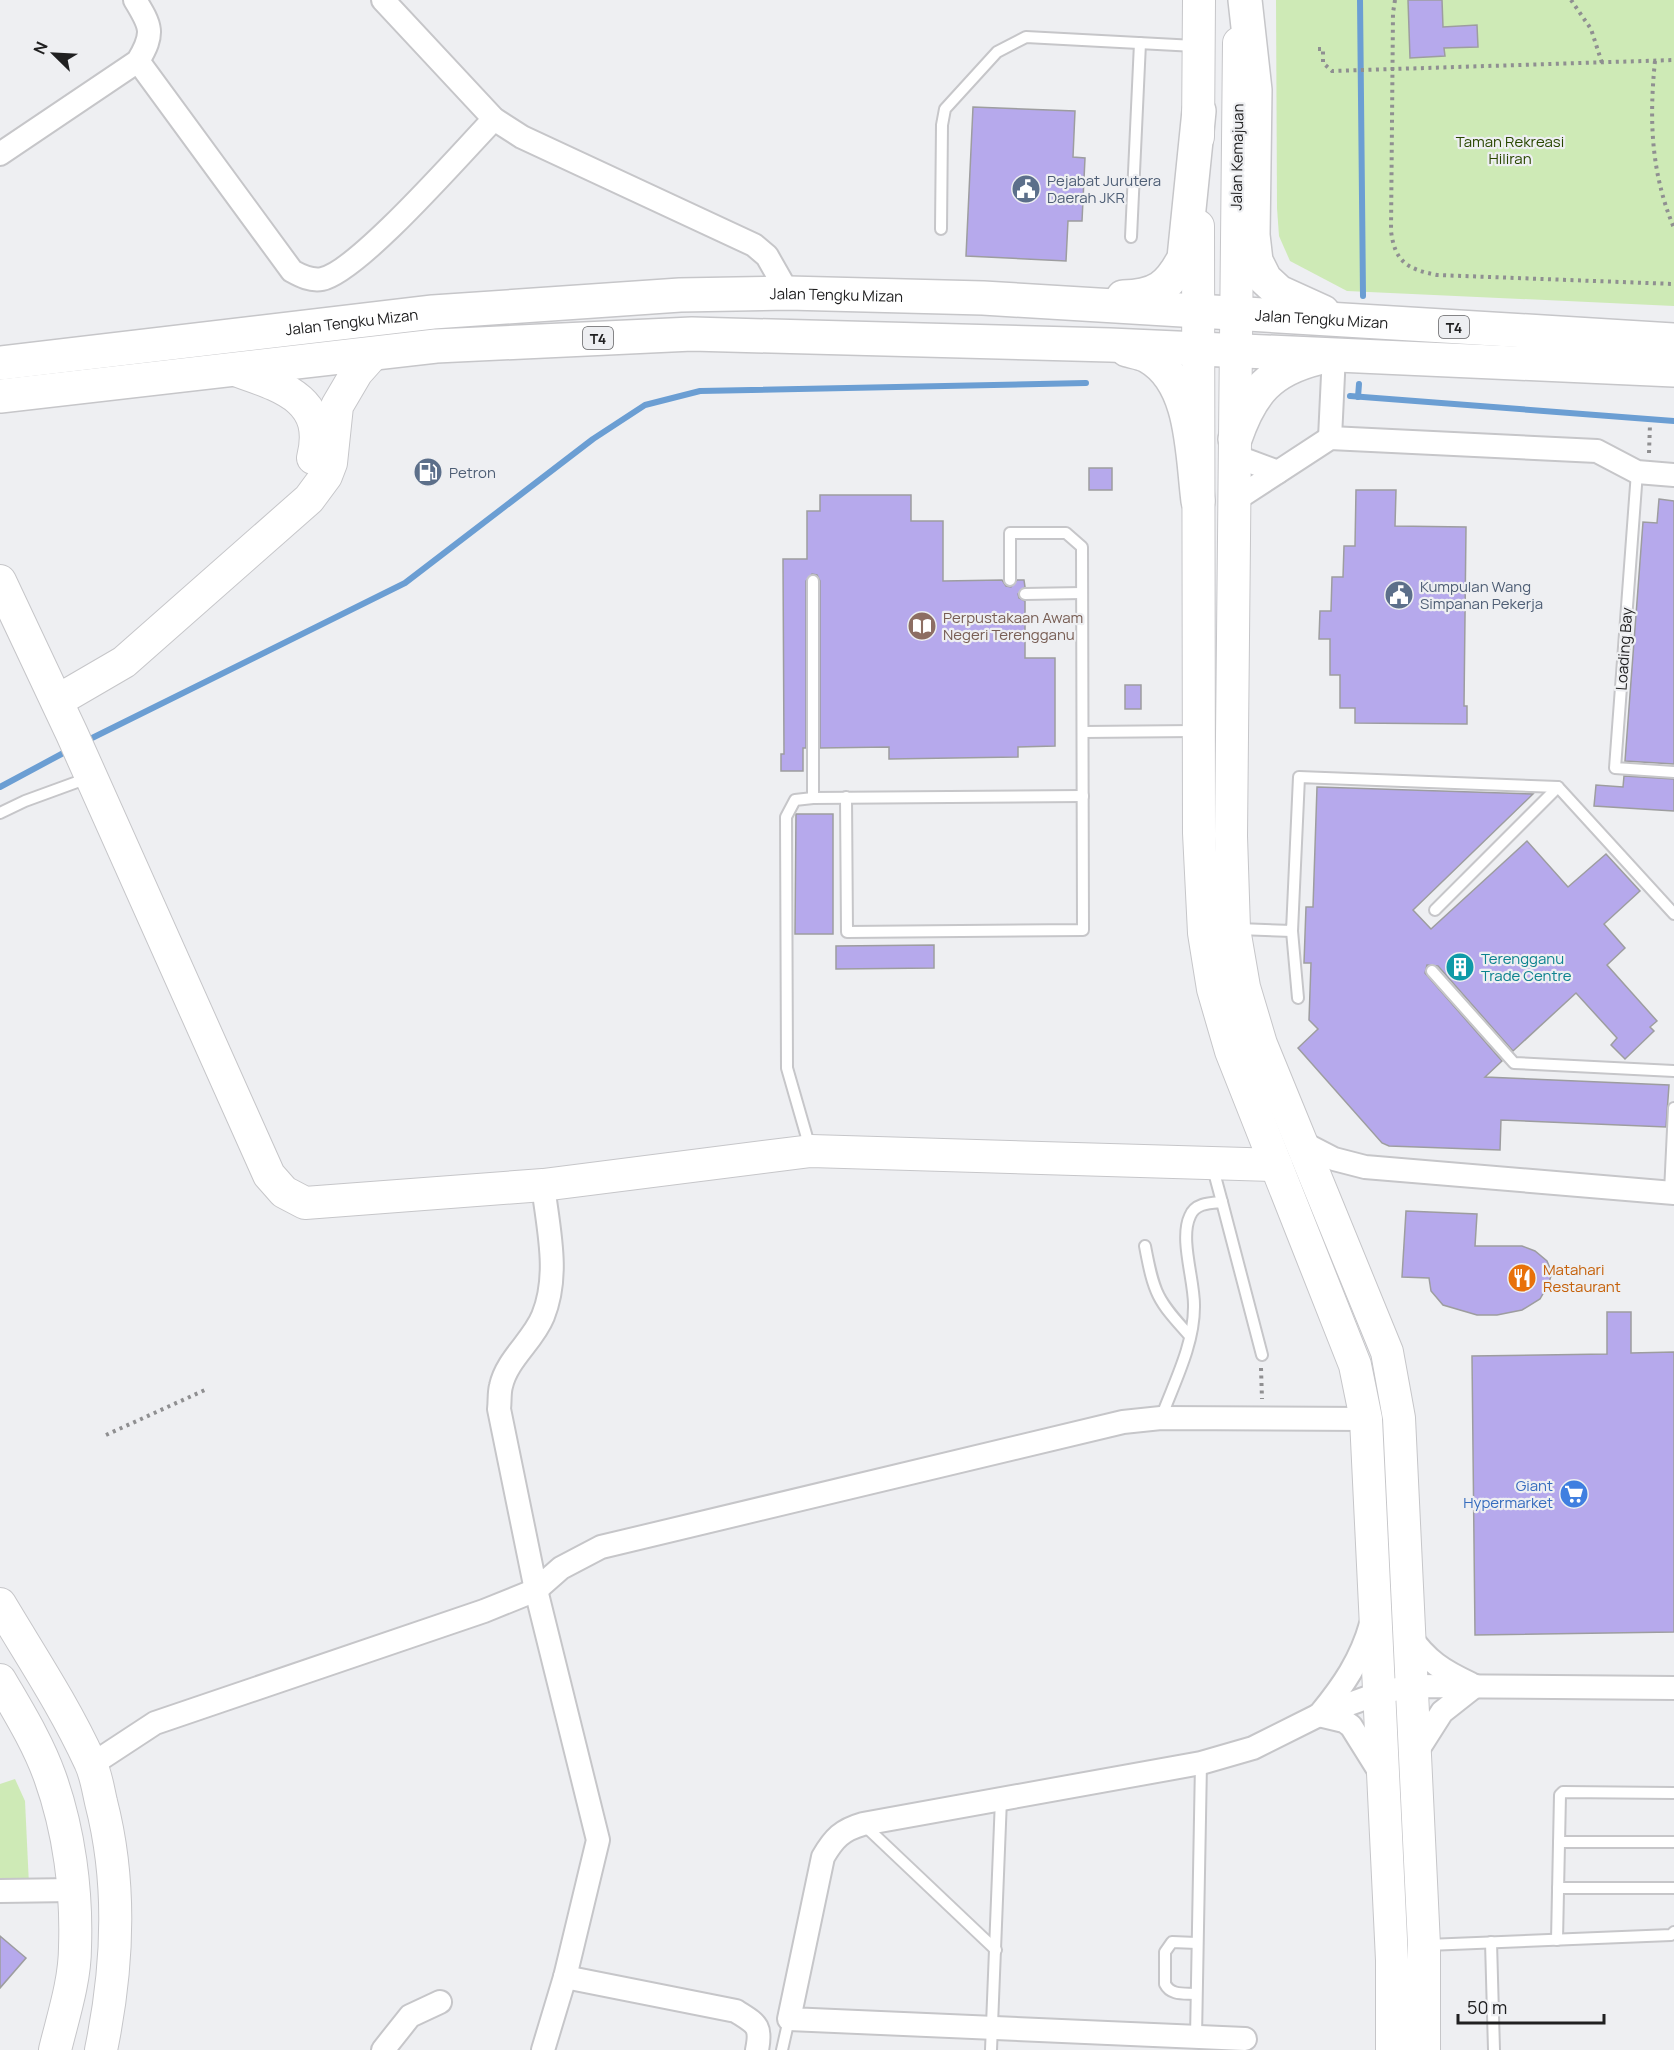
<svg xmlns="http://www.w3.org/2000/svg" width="1674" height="2050" font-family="Manrope,sans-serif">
  <rect width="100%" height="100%" fill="#eeeff2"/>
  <g fill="#ceeab6">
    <polygon points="1276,0 1674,0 1674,306 1347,291 1290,261 1279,236 1277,208"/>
    <polygon points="15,1779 25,1801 29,1885 0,1885 0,1784"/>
  </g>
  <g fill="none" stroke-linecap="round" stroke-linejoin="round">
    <g stroke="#6b9ed3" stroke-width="6">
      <polyline points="1360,0 1363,296"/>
      <polyline points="1350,396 1674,421"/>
      <polyline points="1358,397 1359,384"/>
      <polyline points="86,741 405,583 593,439 645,405 700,391 1086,383"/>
      <polyline points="0,787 69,750"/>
    </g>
  </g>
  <g fill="#b6a9ec" stroke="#9d9d9f" stroke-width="1.5">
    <polygon points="1408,0 1442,0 1443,27 1477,25 1478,47 1444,48 1445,56 1410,58"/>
    <polygon points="973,107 1075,111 1073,157 1085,158 1082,221 1068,221 1066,261 966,256"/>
    <rect x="1089" y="468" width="23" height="22"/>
    <polygon points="1356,490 1396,490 1395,526 1466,527 1464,706 1467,706 1467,724 1355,723 1355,708 1340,708 1340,675 1330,675 1330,639 1319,639 1320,611 1331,611 1332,577 1343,577 1344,546 1355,546"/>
    <polygon points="820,495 911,495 911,521 943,521 943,581 1002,580 1006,586 1011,587 1017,580 1024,580 1025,587 1018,594 1019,598 1025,601 1025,658 1055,658 1055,746 1018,747 1018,757 889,759 889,747 820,748 820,581 817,575 812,574 806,581 806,748 803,748 803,771 781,771 781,754 784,754 783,559 807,559 807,511 820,511"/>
    <polygon points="1659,499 1674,501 1674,764 1625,761 1643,522 1657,523"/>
    <rect x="1125" y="685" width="16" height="24"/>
    <polygon points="1624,776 1674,779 1674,811 1594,806 1596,785 1623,787"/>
    <polygon points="1317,787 1533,794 1413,910 1431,929 1527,841 1568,887 1606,854 1640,891 1604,924 1625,948 1607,965 1657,1021 1650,1027 1654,1031 1625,1059 1611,1045 1617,1038 1576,993 1513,1051 1438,966 1427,965 1425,973 1502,1061 1485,1077 1669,1085 1666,1127 1501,1120 1500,1150 1389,1146 1382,1143 1298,1048 1318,1029 1309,1020 1311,963 1304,963 1306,907 1313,907"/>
    <polygon points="796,814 833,814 833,934 795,934"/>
    <polygon points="934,945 934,968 836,969 836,946"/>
    <polygon points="1406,1211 1477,1214 1475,1246 1522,1246 1535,1251 1547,1261 1552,1273 1548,1285 1540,1299 1522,1310 1497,1315 1477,1315 1443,1305 1431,1291 1429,1278 1402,1277"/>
    <polygon points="1607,1312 1631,1312 1631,1353 1674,1352 1674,1632 1475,1635 1472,1356 1607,1354"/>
    <polygon points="0,1936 26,1958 0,1988"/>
  </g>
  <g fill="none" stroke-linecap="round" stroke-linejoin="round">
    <g stroke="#c6c6c9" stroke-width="14">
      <g id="lane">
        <polyline points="941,229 942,125 945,109 997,52 1026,37 1195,46"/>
        <polyline points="1131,237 1140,43"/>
        <polyline points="1637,472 1615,768 1674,772"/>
        <polyline points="813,581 813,798 1083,796"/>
        <polyline points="1025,594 1082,593"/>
        <polyline points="1083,732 1195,731"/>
        <polyline points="846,797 847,932 1083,930 1082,547 1066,533 1010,533 1010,580"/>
        <polyline points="0,813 25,801 88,778"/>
        <polyline points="1435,910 1558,787"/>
        <polyline points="1238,929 1292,931 1299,777 1558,787 1674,914"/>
        <polyline points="1292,931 1298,998"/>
        <polyline points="1432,971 1514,1063 1674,1071"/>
        <polyline points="810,1148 787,1068 786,817 795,800 813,798"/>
        <polyline points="1212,1165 1222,1202"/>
        <polyline points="1670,1192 1674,1108"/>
        <path d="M1145,1246C1154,1294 1157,1300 1190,1336"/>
        <path d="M1161,1418C1174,1383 1194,1345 1194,1307C1195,1282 1179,1239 1190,1216C1195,1203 1210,1203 1222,1202L1262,1355"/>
        <polyline points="863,1824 996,1950"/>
        <polyline points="1559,1842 1674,1842"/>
        <polyline points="1558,1888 1674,1888"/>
        <polyline points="1557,1940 1560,1795 1563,1792 1674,1793"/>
        <polyline points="1491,1942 1494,2050"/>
        <polyline points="1427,1945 1671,1935 1674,1932"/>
        <path d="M1196,1994C1185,1993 1171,1996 1165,1984V1952L1172,1942L1197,1943"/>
        <polyline points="1196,2037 1201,1763"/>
        <polyline points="782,2050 789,2019"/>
        <polyline points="991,2050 1001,1799"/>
      </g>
    </g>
    <g stroke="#c6c6c9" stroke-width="26">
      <g id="street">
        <polyline points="383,0 494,119 522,137 754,245 767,256 788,293"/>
        <path d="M138,61L292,271C301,276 311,281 322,279C358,272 463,151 494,119"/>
        <path d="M0,154L138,61C155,33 151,26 135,0"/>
        <polyline points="1330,438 1334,354"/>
        <polyline points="1235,456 1278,472"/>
        <polyline points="1235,500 1330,438 1597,451 1637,472 1674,475"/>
        <polyline points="1303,1143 1334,1159 1365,1167 1674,1193"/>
        <path d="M543,1185C548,1228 560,1274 543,1316C533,1341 507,1359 501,1386C499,1393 500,1402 499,1409L536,1590L598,1840L565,1977L543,2050"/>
        <path d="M1409,1635C1427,1661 1443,1671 1471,1684"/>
        <path d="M1320,1714C1343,1686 1361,1660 1371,1624"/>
        <polyline points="1319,1715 1344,1721 1351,1726 1381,1774"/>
        <polyline points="1414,1756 1442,1712 1475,1686"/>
        <polyline points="91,1765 155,1723 484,1611 536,1590 561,1568 601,1547 1123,1422 1161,1418 1366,1419"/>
        <polyline points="0,1891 73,1890"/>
        <path d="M565,1977L736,2011C756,2024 762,2025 757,2050"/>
        <path d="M1245,2039L789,2019L823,1857C834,1838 842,1830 863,1824L1201,1763L1253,1748L1319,1715L1380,1693L1411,1686L1674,1688"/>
        <polyline points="383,2050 410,2016 440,2002"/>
      </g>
    </g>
    <g stroke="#c6c6c9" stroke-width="34">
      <g id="secondary">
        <polyline points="1239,43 1231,836 1234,929 1244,987 1261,1044 1387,1352 1399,1418 1424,1945 1424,2050"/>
        <polyline points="1198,137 1199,0"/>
        <polyline points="1198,226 1199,833 1204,933 1213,989 1231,1051 1355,1365 1366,1419 1392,1960 1392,2050"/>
        <path d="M235,370C280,386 328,398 313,458"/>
        <polyline points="0,581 72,734 269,1175 284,1192 305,1203 543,1185 811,1151 1276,1165"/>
        <polyline points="57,701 124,662 309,499 326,476 331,463 337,406 357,372 374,353"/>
        <path d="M0,1604C31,1656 65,1707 90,1762C96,1774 98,1789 101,1802C122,1883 118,1968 101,2050"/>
        <path d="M0,1680C18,1711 38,1743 50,1777C69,1830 77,1891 75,1947C75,1981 63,2017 55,2050"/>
      </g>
    </g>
    <g stroke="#c6c6c9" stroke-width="36">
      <g id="highway">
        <polyline points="1245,0 1255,90 1253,235 1256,261 1265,279 1279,292 1323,312"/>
        <path d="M1123,297C1156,296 1169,287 1184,258L1199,111"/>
        <path d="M1127,350C1134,352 1143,353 1149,357C1194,383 1192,455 1198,501"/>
        <path id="s1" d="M0,363L433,312L680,295L788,293L983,298L1674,340"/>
        <polyline points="0,396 436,346 692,334 1110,345 1674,370"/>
        <path d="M1235,439C1251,392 1270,370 1318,358"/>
      </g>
    </g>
    <g stroke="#8f8f91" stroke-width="4" stroke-dasharray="3 4.5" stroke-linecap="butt">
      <path d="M1395,0L1393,13L1391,231C1395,262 1407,269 1437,275L1674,284"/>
      <polyline points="1571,0 1591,29 1602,63"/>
      <polyline points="1318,49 1323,49 1323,63 1332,71 1674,60"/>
      <path d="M1655,61C1649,120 1651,173 1674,228"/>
      <polyline points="1649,453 1650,424"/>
      <polyline points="1261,1368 1262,1399"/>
      <polyline points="106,1435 207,1389"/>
    </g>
    <use href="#lane" stroke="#fff" stroke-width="10"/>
    <use href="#street" stroke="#fff" stroke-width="22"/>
    <use href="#secondary" stroke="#fff" stroke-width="32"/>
    <use href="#highway" stroke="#fff" stroke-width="33"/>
  </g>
  <defs>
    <g id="civic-disc" transform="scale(1.5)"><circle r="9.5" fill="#5c6f8a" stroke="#eeeff2"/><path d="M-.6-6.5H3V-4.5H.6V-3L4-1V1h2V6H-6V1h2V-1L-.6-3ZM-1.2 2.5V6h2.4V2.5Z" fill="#fff"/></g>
    <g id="fuel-disc" transform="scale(1.5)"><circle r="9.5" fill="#5c6f8a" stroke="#eeeff2"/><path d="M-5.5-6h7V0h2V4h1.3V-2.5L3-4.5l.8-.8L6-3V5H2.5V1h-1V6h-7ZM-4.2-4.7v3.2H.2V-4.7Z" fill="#fff"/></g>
    <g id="library-disc" transform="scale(1.5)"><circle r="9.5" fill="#8d6e63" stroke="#eeeff2"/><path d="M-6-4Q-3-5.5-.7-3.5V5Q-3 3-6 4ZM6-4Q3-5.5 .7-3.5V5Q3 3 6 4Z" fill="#fff"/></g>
    <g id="building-disc" transform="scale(1.5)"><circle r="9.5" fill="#0f9aa8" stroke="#eeeff2"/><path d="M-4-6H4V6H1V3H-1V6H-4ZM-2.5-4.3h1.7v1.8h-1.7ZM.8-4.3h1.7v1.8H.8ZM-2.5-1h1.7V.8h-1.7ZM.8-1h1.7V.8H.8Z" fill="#fff"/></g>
    <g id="restaurant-disc" transform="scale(1.5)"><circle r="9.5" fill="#e8710a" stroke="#eeeff2"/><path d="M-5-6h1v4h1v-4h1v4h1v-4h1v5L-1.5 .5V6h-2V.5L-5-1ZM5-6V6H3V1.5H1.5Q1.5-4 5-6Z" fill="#fff"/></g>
    <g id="supermarket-disc" transform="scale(1.5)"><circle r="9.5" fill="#3f7fe0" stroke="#eeeff2"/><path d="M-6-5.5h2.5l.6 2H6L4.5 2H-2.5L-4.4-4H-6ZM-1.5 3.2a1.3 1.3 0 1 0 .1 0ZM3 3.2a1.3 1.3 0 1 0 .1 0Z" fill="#fff"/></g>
  </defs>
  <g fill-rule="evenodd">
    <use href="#civic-disc" x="1026" y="189"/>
    <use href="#fuel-disc" x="428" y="472"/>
    <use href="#civic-disc" x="1399" y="595"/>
    <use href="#library-disc" x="922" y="626"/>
    <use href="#building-disc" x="1460" y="967"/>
    <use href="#restaurant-disc" x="1522" y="1278"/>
    <use href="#supermarket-disc" x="1574" y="1494"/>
  </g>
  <g text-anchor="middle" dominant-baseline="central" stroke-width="4.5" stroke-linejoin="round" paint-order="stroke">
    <g fill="#eeeff2" stroke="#5e5e60" stroke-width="1.5">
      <rect x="1439" y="316" width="30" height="22" rx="4.5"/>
      <rect x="583" y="327" width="30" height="22" rx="4.5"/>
    </g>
    <g font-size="14" font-weight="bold" fill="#202021">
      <text x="1454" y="327">T4</text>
      <text x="598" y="338">T4</text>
    </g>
    <g font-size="15" fill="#2a4700" stroke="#eeeff2">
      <text x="1510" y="141">Taman Rekreasi<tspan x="1510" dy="17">Hiliran</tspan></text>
    </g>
    <g font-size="15" fill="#202021" stroke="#eeeff2">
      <text transform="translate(1237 157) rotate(-89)">Jalan Kemajuan</text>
      <text stroke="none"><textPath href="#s1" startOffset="840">Jalan Tengku Mizan</textPath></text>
      <text stroke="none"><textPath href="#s1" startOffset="1326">Jalan Tengku Mizan</textPath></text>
      <text stroke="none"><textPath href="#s1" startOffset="354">Jalan Tengku Mizan</textPath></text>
      <text transform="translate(1624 649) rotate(-86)">Loading Bay</text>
    </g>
    <g font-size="15" fill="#4e5e75" stroke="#eeeff2" text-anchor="start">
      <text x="1047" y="180">Pejabat Jurutera<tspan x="1047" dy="17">Daerah JKR</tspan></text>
      <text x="449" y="472">Petron</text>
      <text x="1420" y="586">Kumpulan Wang<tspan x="1420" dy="17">Simpanan Pekerja</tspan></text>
    </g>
    <g font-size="15" fill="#785e54" stroke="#eeeff2" text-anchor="start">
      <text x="943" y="617">Perpustakaan Awam<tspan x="943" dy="17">Negeri Terengganu</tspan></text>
    </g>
    <g font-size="15" fill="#0d838f" stroke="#eeeff2" text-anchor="start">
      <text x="1481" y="958">Terengganu<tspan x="1481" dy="17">Trade Centre</tspan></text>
    </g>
    <g font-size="15" fill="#c56008" stroke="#eeeff2" text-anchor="start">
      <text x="1543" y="1269">Matahari<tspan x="1543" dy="17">Restaurant</tspan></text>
    </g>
    <g font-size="15" fill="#366cbe" stroke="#eeeff2" text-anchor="end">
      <text x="1553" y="1485">Giant<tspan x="1553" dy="17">Hypermarket</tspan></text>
    </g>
  </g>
  <g transform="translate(54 54) rotate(294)" stroke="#eeeff2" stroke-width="4.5" paint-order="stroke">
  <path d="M0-4.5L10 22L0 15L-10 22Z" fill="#202021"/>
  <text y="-9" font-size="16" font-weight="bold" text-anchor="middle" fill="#202021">N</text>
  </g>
  <path d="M1458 2014v9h146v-9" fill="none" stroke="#202021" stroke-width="3"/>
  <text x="1467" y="2014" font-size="18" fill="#202021" stroke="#eeeff2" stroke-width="4.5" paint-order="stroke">50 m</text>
</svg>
